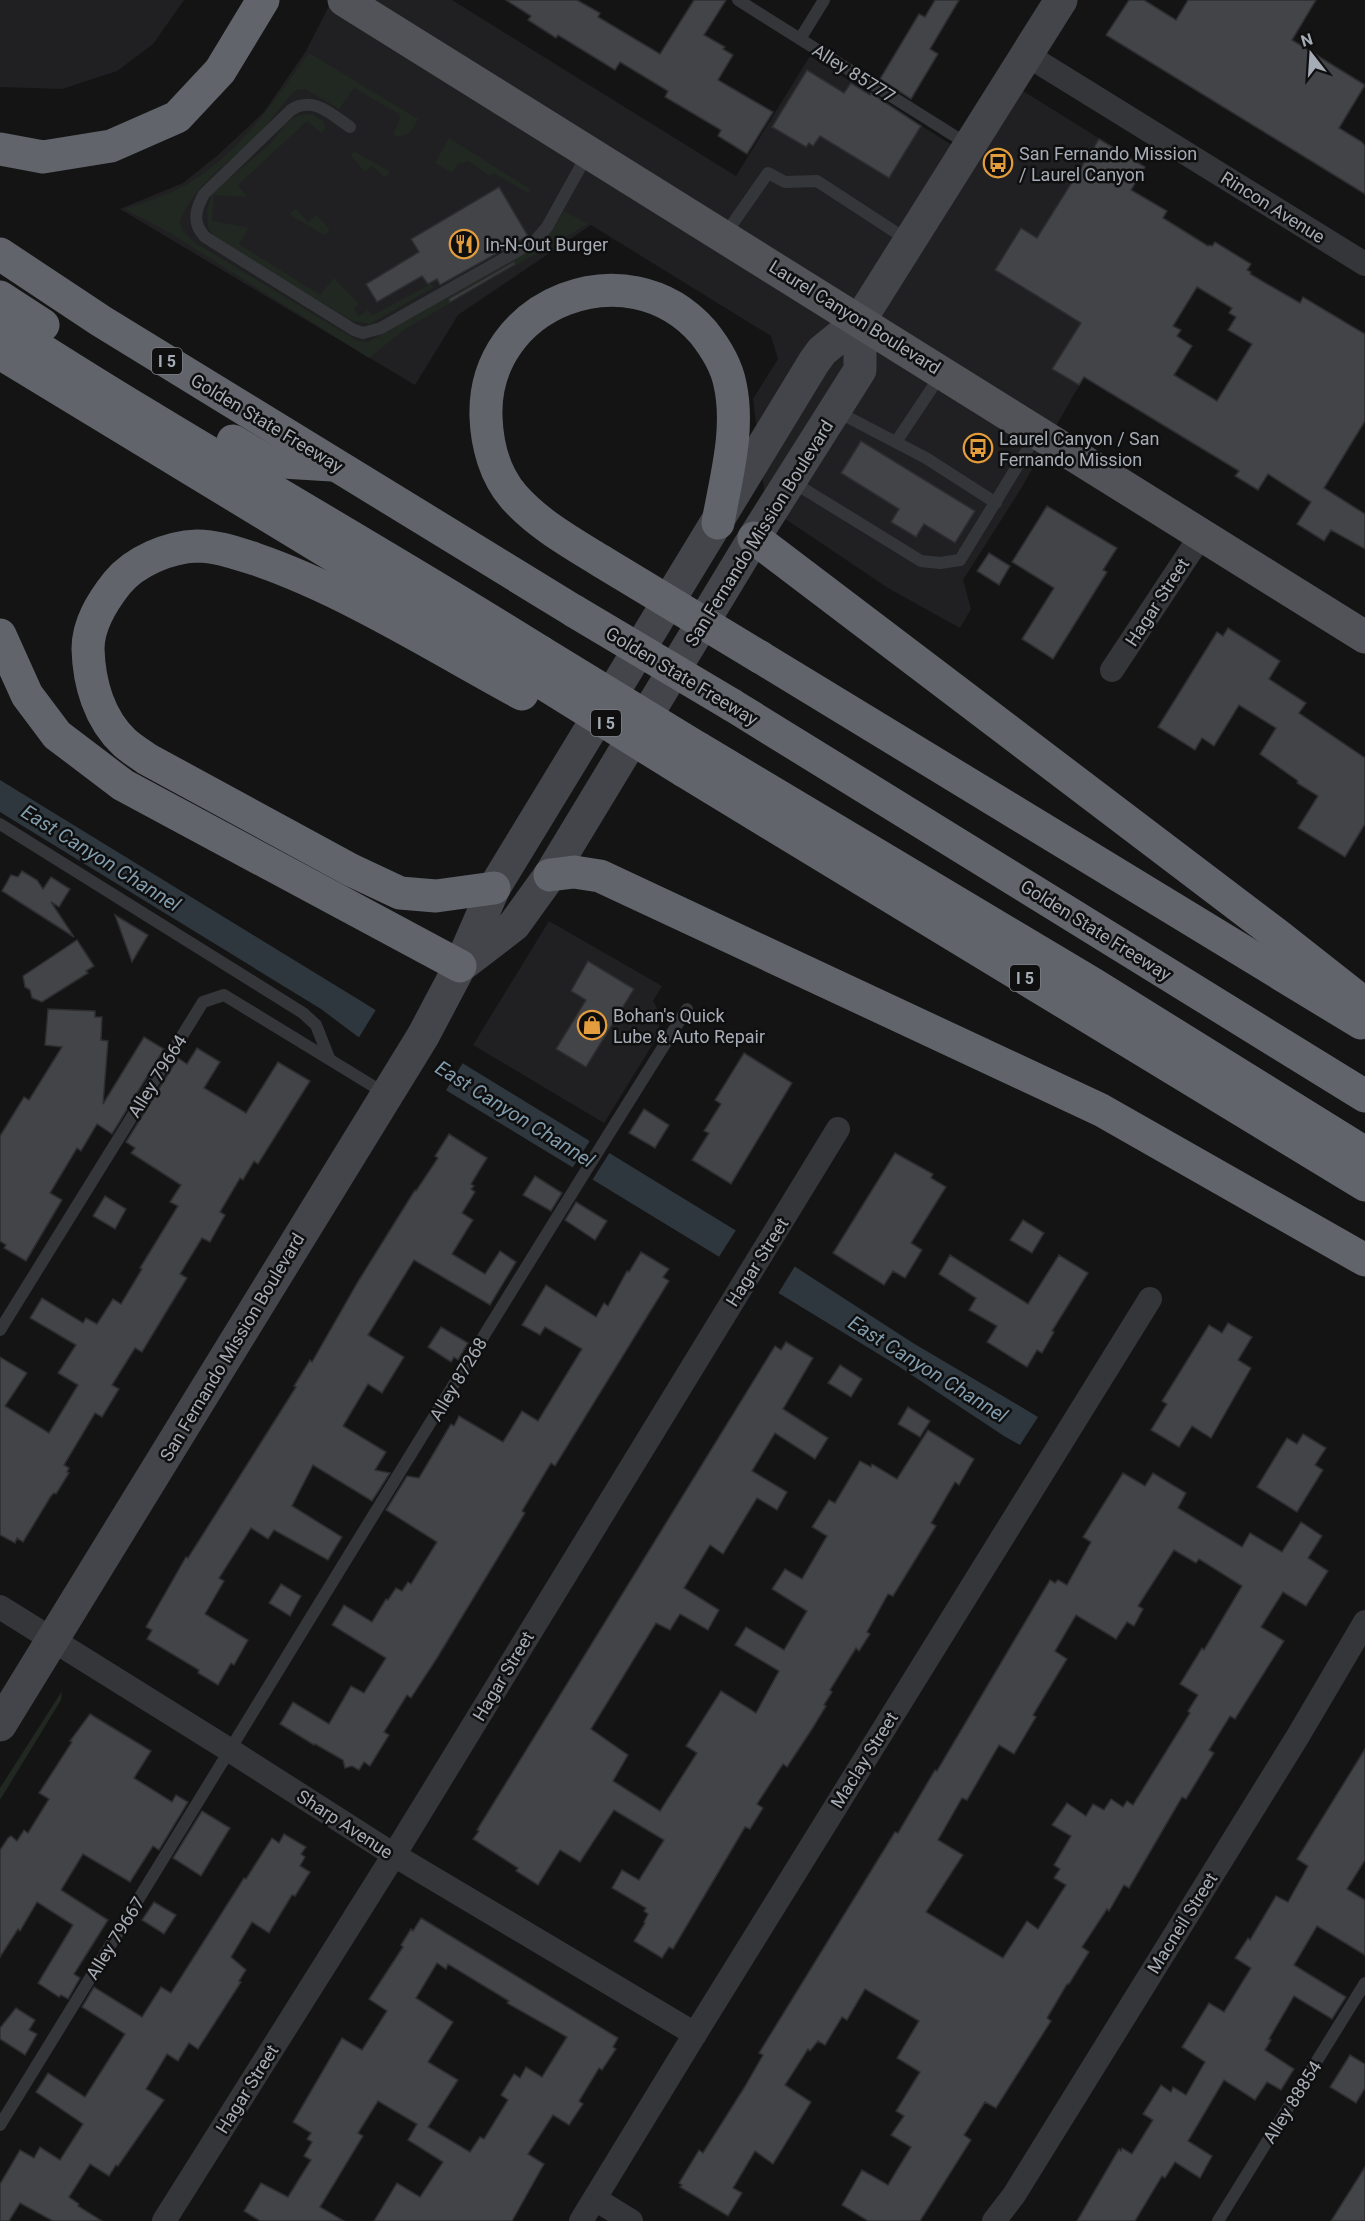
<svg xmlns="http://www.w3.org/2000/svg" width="1365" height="2221" font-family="Roboto,sans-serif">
  <rect width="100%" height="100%" fill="#141415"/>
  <g fill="#202022">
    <polygon points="0,0 184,0 153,44 117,71 62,89 0,87"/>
    <polygon points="332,0 452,0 736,176 810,56 963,152 1020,89 1145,167 1083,266 1133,297 1073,396 1022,487 963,580 971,609 960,628 888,588 766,506 753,399 778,359 771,336 591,225 458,315 415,385 120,209 183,183 218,155 264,112 306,51"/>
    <polygon points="549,921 662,986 653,1001 659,1012 659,1034 604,1123 473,1045"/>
  </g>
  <g fill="#202821">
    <path d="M309,53L418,119C413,130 409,135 397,137L393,134L400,119L399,114L354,88L339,109L305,89L296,90C282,103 273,119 260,132C231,163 197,180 180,221L182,230L194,242L358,341L368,342L514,257C544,243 547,238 564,211L588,224L405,329L369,358L168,232L125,209C144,202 166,196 184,186C238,155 274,102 309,53Z"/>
    <polygon points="313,114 324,122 325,129 321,133 307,121 238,185 248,197 214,195 212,221 246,227 248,229 239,244 320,295 334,278 359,304 354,309 359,316 367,310 373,315 431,284 434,287 370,324 353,321 215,239 208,227 207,209 213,192 269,145 288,121 299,115"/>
    <polygon points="449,138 530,189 528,193 493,173 490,176 468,161 458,164 452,173 435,163"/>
    <polygon points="355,152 389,171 388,175 384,177 372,165 365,172 352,157 351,154"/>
    <polygon points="296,209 308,222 316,215 328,228 329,232 324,235 292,216 290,213"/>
    <polygon points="62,1691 61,1700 0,1800 0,1788"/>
  </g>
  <polygon fill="#2e373d" points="0,780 797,1268 913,1343 1023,1408 1038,1417 1020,1445 1004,1436 895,1364 357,1036 321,1009 0,812"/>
  <g fill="#141415">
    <polygon points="377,1008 464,1061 445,1092 358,1039"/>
    <polygon points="591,1139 610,1152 591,1182 571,1170"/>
    <polygon points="736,1230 795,1266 776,1297 717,1260"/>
  </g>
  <g fill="#434448" stroke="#2e2e31" stroke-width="1.5" fill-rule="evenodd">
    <polygon points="506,0 577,0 600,13 598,17 660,54 694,0 726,0 704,35 725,47 723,49 733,55 718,80 773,112 747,154 718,136 721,130 665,97 668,91 620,62 615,70 558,35 556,38 528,20 531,16"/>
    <polygon points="935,0 959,0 930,49 938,54 911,99 880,79 919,14 925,17"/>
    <polygon points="1129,0 1144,0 1176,20 1188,0 1316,0 1292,40 1365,85 1339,128 1362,142 1365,146 1365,194 1106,35"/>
    <polygon points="807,70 844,93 851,83 870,95 871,93 921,126 889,178 820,136 813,146 809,143 806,147 772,127"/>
    <path d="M1099,139L1145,167L1131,190L1167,211L1163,218L1208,246L1209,245L1212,246L1215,242L1251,264L1247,270L1251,272L1250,274L1300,303L1303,297L1365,334V421L1324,488L1365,514V549L1331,530L1324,541L1297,524L1311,502L1268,474L1258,490L1235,476L1239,471L1084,377L1079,385L1052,369L1081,323L995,270L1021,228L1037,238ZM1197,287L1232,308L1229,313L1236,317L1228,330L1252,344L1217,401L1174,375L1192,346L1177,336L1181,330L1173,326Z"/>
    <polygon points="499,187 528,236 440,285 437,279 428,284 422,276 377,302 366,284 419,252 411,239"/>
    <polygon points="514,262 515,264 450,302 449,299"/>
    <polygon points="861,441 975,511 955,543 924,524 916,537 891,522 899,509 841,473"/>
    <polygon points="1047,506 1117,548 1103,570 1107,572 1053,659 1022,639 1054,588 1012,562"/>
    <polygon points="989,553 1010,566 999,585 977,571"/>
    <polygon points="1228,628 1280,661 1269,679 1306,703 1299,713 1365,758 1365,824 1345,857 1298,828 1318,796 1297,783 1298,781 1260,754 1276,728 1239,705 1214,746 1202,738 1195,750 1158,727 1217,632 1223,636"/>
    <polygon points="22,871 37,880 43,889 51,877 70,889 59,907 51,902 74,937 2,891 11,875 18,877"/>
    <polygon points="115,915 148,935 132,962"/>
    <polygon points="77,940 94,966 86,971 88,973 42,1002 32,998 30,990 25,987 23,976"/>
    <polygon points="588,961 634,989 586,1067 556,1049 586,1000 571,991"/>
    <polygon points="48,1009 95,1011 95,1017 102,1017 101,1040 108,1041 103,1104 144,1037 164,1049 112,1134 97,1124 81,1151 77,1148 50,1193 62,1200 26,1261 4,1248 6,1245 0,1241 0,1136 24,1097 29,1100 62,1047 45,1045"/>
    <polygon points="197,1048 220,1062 204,1088 246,1113 278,1062 310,1081 258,1164 254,1161 243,1180 240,1178 220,1212 225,1215 210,1242 202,1238 180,1274 187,1278 171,1304 142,1352 135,1348 112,1385 119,1389 102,1417 95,1413 64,1465 69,1468 67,1472 69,1473 56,1494 54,1493 51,1496 23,1542 17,1538 15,1543 0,1535 0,1357 27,1373 5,1406 49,1433 78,1385 58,1373 76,1345 30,1318 42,1298 83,1323 86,1318 97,1324 113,1299 121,1304 142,1269 140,1268 178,1206 170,1202 181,1185 131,1153 135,1148 126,1142 178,1058 187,1064"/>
    <polygon points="744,1053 792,1083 731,1184 692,1160 709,1133 704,1131 721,1104 715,1100"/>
    <polygon points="644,1109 669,1125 655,1148 629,1133"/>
    <polygon points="449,1134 487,1158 471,1184 474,1186 471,1189 475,1192 462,1213 473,1220 452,1254 485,1274 500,1251 516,1262 490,1305 414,1260 368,1335 404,1357 382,1393 368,1384 343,1426 386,1452 375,1470 390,1473 372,1501 313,1465 292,1506 342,1537 328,1560 274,1530 268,1539 251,1528 219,1578 224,1581 205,1614 248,1640 234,1665 231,1663 218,1685 198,1673 199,1670 147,1639 152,1630 146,1627 186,1557 188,1558 296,1387 294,1386 310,1360 312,1362 359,1280 415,1190 416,1191 438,1158 435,1156"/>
    <polygon points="895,1153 933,1174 931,1178 946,1187 911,1243 922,1250 905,1278 893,1271 884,1285 833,1253"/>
    <polygon points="535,1176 562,1193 551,1211 523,1195"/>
    <polygon points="105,1196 126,1209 115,1229 93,1216"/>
    <polygon points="576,1202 607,1221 595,1240 565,1220"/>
    <polygon points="1023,1220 1044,1233 1032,1253 1010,1240"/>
    <polygon points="641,1252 669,1269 663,1277 669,1281 555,1466 551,1463 522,1511 525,1513 437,1658 411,1698 407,1695 384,1732 389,1735 370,1766 364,1762 359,1770 352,1766 345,1768 343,1760 315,1744 314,1745 280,1724 293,1702 329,1724 351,1686 364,1693 386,1658 332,1625 344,1605 372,1622 386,1599 388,1600 396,1588 402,1591 408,1582 411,1584 437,1542 386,1510 407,1476 419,1478 451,1424 454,1426 459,1416 503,1442 522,1411 538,1421 582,1349 545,1327 540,1335 522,1325 546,1285 596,1317 604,1303 608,1306 627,1271 629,1272"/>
    <polygon points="950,1255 1028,1304 1059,1255 1088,1273 1052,1331 1054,1332 1042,1353 1037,1350 1027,1367 987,1342 997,1326 969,1310 976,1298 939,1274"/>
    <polygon points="1228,1323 1252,1337 1238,1360 1251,1368 1211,1438 1192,1426 1179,1447 1151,1430 1167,1404 1162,1401 1209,1325 1222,1333"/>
    <polygon points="441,1327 468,1343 458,1360 454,1357 451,1362 428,1347"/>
    <polygon points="786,1342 813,1358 783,1409 828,1438 815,1459 775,1433 752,1471 787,1492 777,1510 757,1498 723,1554 710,1545 684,1588 719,1610 708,1630 680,1614 670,1630 656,1623 591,1729 628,1755 613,1781 660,1811 697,1753 686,1746 721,1691 756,1713 779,1671 735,1645 746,1627 784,1650 807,1611 772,1589 785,1569 802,1579 827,1536 812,1527 829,1500 835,1503 860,1461 871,1467 872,1464 897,1479 928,1430 974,1459 959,1485 955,1482 931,1523 936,1526 893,1596 888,1594 867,1632 870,1634 859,1651 856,1648 830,1690 832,1692 824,1705 826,1706 812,1729 787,1767 783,1764 757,1804 763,1808 750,1829 745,1827 673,1949 669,1947 662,1958 634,1941 645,1923 644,1922 648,1914 644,1911 646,1908 612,1888 622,1870 639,1880 664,1840 614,1810 580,1862 560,1850 538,1885 516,1871 518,1868 473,1839 479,1831 477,1830 775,1346 781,1350"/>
    <polygon points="840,1365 862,1379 851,1397 828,1383"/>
    <polygon points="908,1407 930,1421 920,1437 898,1424"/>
    <polygon points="1303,1434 1326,1448 1315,1465 1323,1470 1297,1512 1257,1487 1287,1438 1297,1444"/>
    <path d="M1123,1473L1145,1486L1153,1473L1186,1493L1178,1508L1242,1547L1250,1533L1282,1552L1301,1522L1322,1536L1308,1558L1328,1571L1306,1606L1283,1592L1261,1627L1284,1641L1235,1719L1230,1716L1209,1750L1214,1753L1186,1799L1182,1797L1129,1888L1124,1885L1109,1911L1107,1909L1082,1947L1089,1952L1069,1984H1067L1047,2018L1051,2021L996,2108L985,2102L964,2135L971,2140L920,2221H868L842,2205L862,2170L888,2185L911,2147L891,2135L904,2116L896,2111L920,2072L897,2058L919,2021L865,1989L847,2020L842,2017L825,2045L818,2041L810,2051L808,2049L785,2085L811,2102L773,2164L755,2151L733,2188L742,2193L728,2216L680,2187L682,2185L679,2183L699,2150L703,2153L744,2088L763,2055L759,2053L895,1832L898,1833L935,1770L937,1771L1050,1580L1055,1583L1058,1580L1067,1585L1091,1542L1083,1537ZM1174,1550L1196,1563L1199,1559L1242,1586L1204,1650L1202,1648L1180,1684L1198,1695L1188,1711L1190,1713L1133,1805L1127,1801L1123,1807L1111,1799L1104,1810L1093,1804L1086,1816L1067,1803L1052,1825L1071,1836L1054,1865L1060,1869L1054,1878L1066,1885L1038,1929L1027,1921L1003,1958L926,1912L963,1855L938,1840L962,1798L967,1800L999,1745L1014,1754L1036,1717L1033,1715L1067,1659L1055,1651L1076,1615L1116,1639L1127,1622L1134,1626L1143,1609L1138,1606Z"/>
    <polygon points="281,1584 301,1596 290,1616 269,1603"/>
    <polygon points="90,1714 151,1751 134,1778 172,1802 176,1795 188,1802 159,1850 153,1846 130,1882 83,1854 61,1890 108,1920 74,1974 80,1978 68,1999 61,1995 59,1997 38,1983 73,1925 37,1902 20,1931 18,1929 0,1957 0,1850 8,1838 11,1836 17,1841 24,1830 28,1833 49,1799 39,1793 72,1742 70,1741"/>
    <polygon points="1365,1749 1365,1860 1347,1889 1365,1900 1365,1955 1317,1926 1294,1965 1346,1997 1332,2019 1294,1996 1269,2039 1271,2040 1265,2050 1294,2069 1281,2090 1267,2082 1255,2100 1224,2080 1188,2141 1212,2156 1200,2178 1175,2162 1165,2178 1162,2176 1135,2221 1077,2221 1119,2149 1121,2151 1122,2148 1132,2154 1153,2120 1143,2114 1161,2085 1171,2092 1173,2087 1186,2095 1205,2062 1182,2047 1209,2003 1224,2012 1251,1968 1235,1958 1248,1938 1250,1940 1276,1896 1288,1902 1308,1866 1297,1859"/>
    <polygon points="202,1811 230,1828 201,1876 173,1858"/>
    <polygon points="284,1834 306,1847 301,1854 305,1857 300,1866 310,1872 295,1896 292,1895 269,1933 252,1922 231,1957 246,1970 239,1981 241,1982 198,2049 189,2043 178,2061 167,2054 146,2089 164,2100 118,2166 116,2165 109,2176 90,2164 69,2197 79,2204 78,2206 102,2221 53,2221 20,2203 9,2221 0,2221 0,2184 20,2150 34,2158 40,2147 60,2160 83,2124 36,2092 48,2073 85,2097 125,2034 82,2007 94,1987 142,2017 161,1987 171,1993 244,1878 246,1879 272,1838 279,1843"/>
    <polygon points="154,1902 176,1915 164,1934 142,1920"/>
    <path d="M421,1918L618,2038L613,2047L616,2049L602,2070L599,2068L579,2101L583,2104L569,2125L553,2115L528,2154L544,2164L512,2221H374L397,2183L420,2197L443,2162L408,2140L417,2124L378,2101L358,2133L363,2136L320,2207L344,2221H260L244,2211L261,2183L288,2197L311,2160L304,2156L312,2142L307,2139L311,2133L293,2122L342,2038L362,2050L387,2011L369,1999L403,1947L401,1945L411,1929L413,1931ZM437,1963L446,1969L448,1964L509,2001L507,2003L567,2037L542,2077L526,2067L520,2078L514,2074L501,2095L508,2100L484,2139L480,2137L470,2152L428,2127L458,2080L428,2062L453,2022L416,1998Z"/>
    <polygon points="16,2008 35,2020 29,2030 37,2034 25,2055 0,2039 0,2028"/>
    <polygon points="1350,2055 1365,2064 1365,2088 1356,2103 1330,2087"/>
    <polygon points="1365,2167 1365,2221 1331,2221"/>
  </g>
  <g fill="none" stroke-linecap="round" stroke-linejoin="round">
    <g stroke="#35363a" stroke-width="12">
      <polyline points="738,0 969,145"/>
      <polyline points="800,39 824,0"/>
      <path d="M350,127C332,115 313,95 291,110L204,194C195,210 192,223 205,237L354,330L363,333L381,328L535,241L547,227L587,155"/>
      <polyline points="724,236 768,173 785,182 817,181 909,241"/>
      <polyline points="836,411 926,458 996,503"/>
      <polyline points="896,442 942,373"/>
      <polyline points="791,481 921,561 940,563 960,560 1037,434"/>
      <polyline points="0,824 303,1013 316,1025 329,1058"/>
      <polyline points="0,1330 203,1002 224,995 386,1094"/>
      <path d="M0,2125C229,1753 454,1379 687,1009"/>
      <polyline points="1218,2221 1365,1983"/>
    </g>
    <g stroke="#35363a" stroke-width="24">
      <polyline points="1027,55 1365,264"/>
      <polyline points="1112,670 1202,534"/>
      <polyline points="0,1607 231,1751 394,1855 695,2034"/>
      <polyline points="595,2199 631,2221"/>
      <polyline points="164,2221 394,1855 838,1129"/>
      <polyline points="581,2221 695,2034 1150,1299"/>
      <polyline points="994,2221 1014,2195 1298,1736 1365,1622"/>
    </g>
    <g stroke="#43454a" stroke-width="33">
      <polyline points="462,965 514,925 550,875 754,538 860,370 860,320"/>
      <polyline points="0,1725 423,1036 460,966 494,888 814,362 822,351 860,320 1061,0"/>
    </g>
    <polyline stroke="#515359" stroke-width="33" points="344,0 1365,637"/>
    <g stroke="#61656b" stroke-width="33">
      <polyline points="0,149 43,157 111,146 177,117 220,71 263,0"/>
      <polyline points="0,254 101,321 574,611"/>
      <polyline points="0,297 43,325"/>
      <path d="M0,323C177,438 362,540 541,652"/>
      <polyline points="0,353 527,673"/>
      <polyline points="233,441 267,461 332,465"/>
      <polyline points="754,538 1276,934 1365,1004"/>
      <path d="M601,561C570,542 538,524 514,497C495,475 487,445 486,417C482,302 628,246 703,332C715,347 726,364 730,384C740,430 726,477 718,523"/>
      <polyline points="0,635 27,695 57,735 123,785 460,966"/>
      <polyline points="760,657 1361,1023"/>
      <polyline points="732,705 1365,1096"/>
      <polyline points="698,748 1093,984 1365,1153"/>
      <polyline points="684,771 1365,1185"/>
      <polyline points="550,875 574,872 600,876 1101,1110 1365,1260"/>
      <path d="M494,888L436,896L400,893L351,870L147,759C140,754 132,749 125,743C99,719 89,683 88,649C88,624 102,602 117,583C135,561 169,547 197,546C217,546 236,553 255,559C346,590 437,648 522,694"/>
    </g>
    <g stroke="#61656b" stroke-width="33">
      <polyline points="601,561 760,657"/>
      <polyline points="574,611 732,705"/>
      <polyline points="541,652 698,748"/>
      <polyline points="528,674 684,771"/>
    </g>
  </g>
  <defs>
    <g id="bus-ring" transform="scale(1.5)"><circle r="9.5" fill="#0f0f10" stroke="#e49d3d" stroke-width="1.5"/><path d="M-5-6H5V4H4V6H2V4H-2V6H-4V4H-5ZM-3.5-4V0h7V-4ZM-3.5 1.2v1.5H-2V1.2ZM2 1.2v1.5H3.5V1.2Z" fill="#e49d3d"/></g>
    <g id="restaurant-ring" transform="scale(1.5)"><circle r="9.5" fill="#0f0f10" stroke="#e49d3d" stroke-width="1.5"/><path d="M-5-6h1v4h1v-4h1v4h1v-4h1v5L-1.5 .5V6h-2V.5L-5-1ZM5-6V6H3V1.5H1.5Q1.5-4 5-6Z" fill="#e49d3d"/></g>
    <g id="shop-ring" transform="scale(1.5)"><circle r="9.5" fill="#0f0f10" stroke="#e49d3d" stroke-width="1.5"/><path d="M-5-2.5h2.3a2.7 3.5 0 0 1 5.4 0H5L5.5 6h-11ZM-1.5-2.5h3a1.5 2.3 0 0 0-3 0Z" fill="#e49d3d"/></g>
  </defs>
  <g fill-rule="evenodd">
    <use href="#bus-ring" x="998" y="163"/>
    <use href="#restaurant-ring" x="464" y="244"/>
    <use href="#bus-ring" x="978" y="448"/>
    <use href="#shop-ring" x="592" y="1025"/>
  </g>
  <g text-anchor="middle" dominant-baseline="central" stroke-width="5" stroke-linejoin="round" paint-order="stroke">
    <g fill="#0f0f10" stroke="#797d84" stroke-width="1.5">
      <rect x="152" y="348" width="30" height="26" rx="4.5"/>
      <rect x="591" y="710" width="30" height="26" rx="4.5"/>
      <rect x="1010" y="965" width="30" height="26" rx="4.5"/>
    </g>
    <g font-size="16" font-weight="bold" fill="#a6acb5">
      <text x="167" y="361">I 5</text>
      <text x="606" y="723">I 5</text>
      <text x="1025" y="978">I 5</text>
    </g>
    <g font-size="18" fill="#a6acb5" stroke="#0f0f10">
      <text transform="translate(854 73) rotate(32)">Alley 85777</text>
      <text transform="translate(1273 207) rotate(32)">Rincon Avenue</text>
      <text transform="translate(855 317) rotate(32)">Laurel Canyon Boulevard</text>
      <text transform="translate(267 423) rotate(31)">Golden State Freeway</text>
      <text transform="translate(759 533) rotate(-58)">San Fernando Mission Boulevard</text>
      <text transform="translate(1157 602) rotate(-57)">Hagar Street</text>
      <text transform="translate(682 676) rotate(31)">Golden State Freeway</text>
      <text transform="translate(1096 930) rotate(32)">Golden State Freeway</text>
      <text transform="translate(157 1076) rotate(-58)">Alley 79664</text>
      <text transform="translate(757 1262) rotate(-58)">Hagar Street</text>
      <text transform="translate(232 1347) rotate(-59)">San Fernando Mission Boulevard</text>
      <text transform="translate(458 1379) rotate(-59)">Alley 87268</text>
      <text transform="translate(503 1676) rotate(-59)">Hagar Street</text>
      <text transform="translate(864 1760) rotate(-58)">Maclay Street</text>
      <text transform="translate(345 1824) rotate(33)">Sharp Avenue</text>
      <text transform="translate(1182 1923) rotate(-58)">Macneil Street</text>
      <text transform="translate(115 1938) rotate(-58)">Alley 79667</text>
      <text transform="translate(247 2089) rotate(-58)">Hagar Street</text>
      <text transform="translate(1292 2102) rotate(-58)">Alley 88854</text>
    </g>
    <g font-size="18" fill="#a6acb5" stroke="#0f0f10" text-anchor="start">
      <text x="1019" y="153">San Fernando Mission<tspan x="1019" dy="21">/ Laurel Canyon</tspan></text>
      <text x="485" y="244">In-N-Out Burger</text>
      <text x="999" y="438">Laurel Canyon / San<tspan x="999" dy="21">Fernando Mission</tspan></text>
      <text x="613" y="1015">Bohan's Quick<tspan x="613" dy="21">Lube &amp; Auto Repair</tspan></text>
    </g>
    <g font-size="20" font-style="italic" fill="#809cad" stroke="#0f0f10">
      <text transform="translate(101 858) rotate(32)">East Canyon Channel</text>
      <text transform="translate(515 1114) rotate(32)">East Canyon Channel</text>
      <text transform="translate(928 1369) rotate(32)">East Canyon Channel</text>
    </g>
  </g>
  <g transform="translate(1311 54) rotate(343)" stroke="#0f0f10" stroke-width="4.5" paint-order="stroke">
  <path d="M0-4.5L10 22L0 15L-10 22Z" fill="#a6acb5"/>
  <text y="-9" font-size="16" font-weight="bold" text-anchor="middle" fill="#a6acb5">N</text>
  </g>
</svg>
